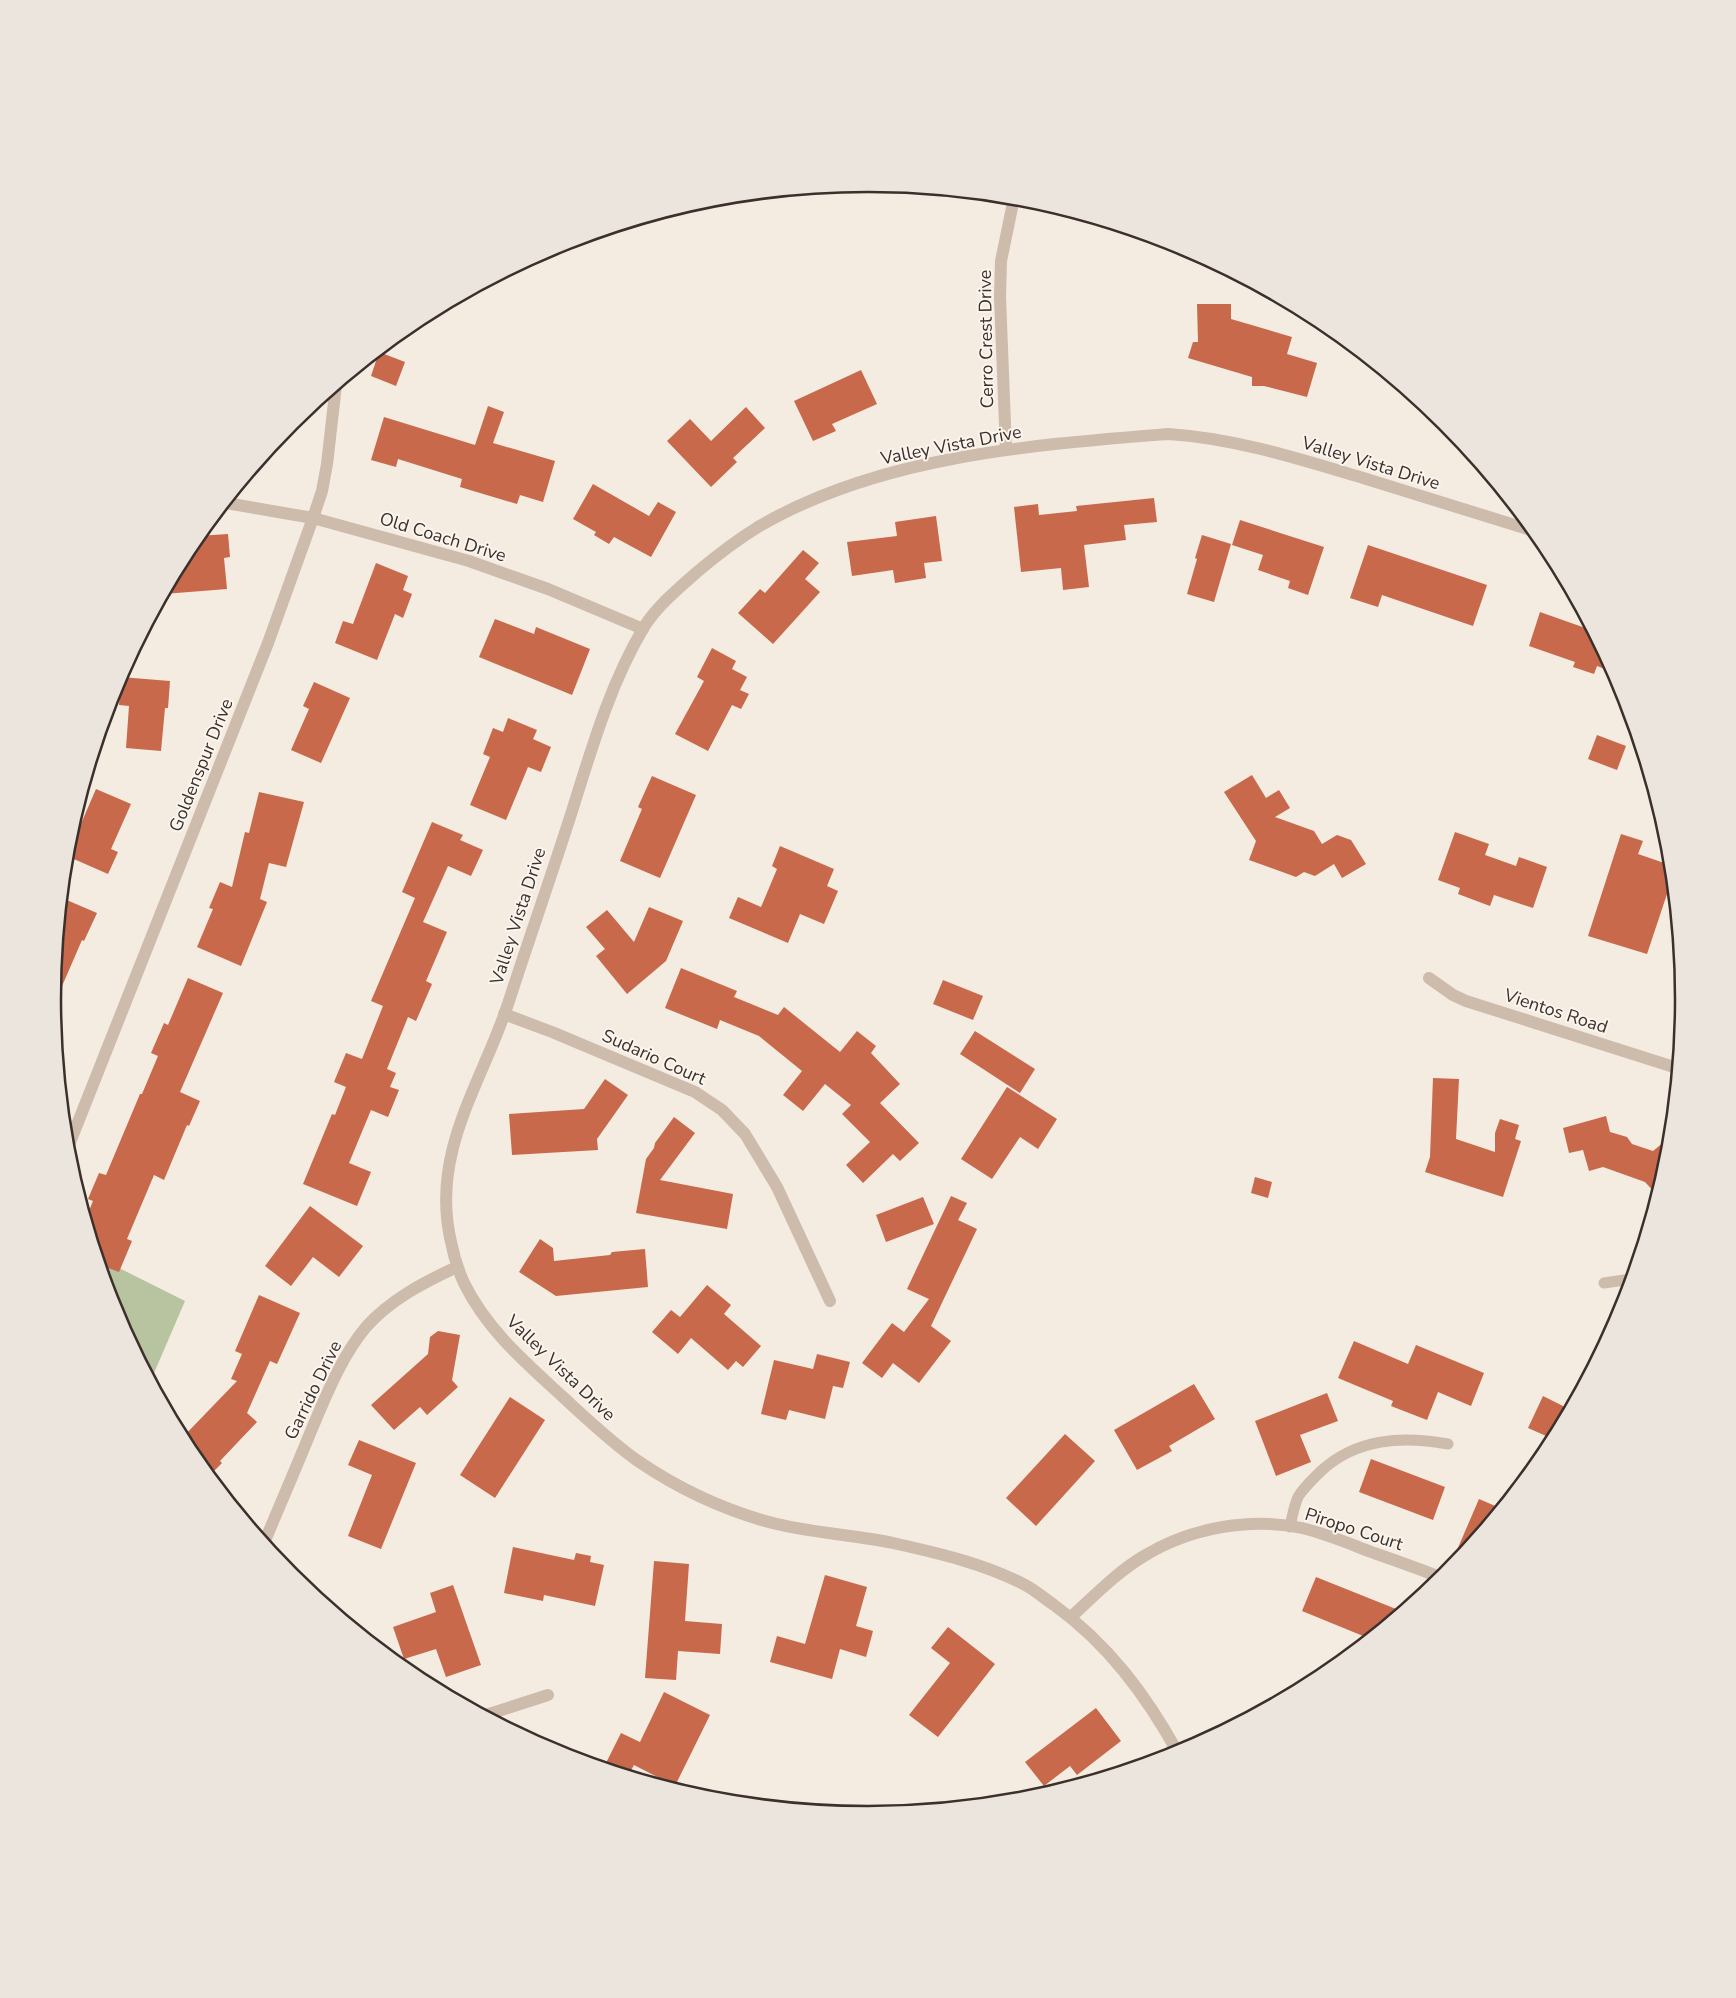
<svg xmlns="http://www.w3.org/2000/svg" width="1736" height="1998" font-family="'Nunito Sans',sans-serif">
  <rect width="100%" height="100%" fill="#f4ebe1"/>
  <polygon fill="#b8c4a0" points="99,1258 185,1301 151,1380 114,1311"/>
  <g fill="#c8694b">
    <polygon points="1197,304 1231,304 1231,319 1292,337 1287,354 1317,363 1307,397 1264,386 1252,386 1252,377 1188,358 1193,342 1198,342"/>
    <polygon points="379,352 405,362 396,386 371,376"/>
    <polygon points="861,370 877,404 832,424 836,431 813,441 794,401"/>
    <polygon points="488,406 504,412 493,443 555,461 543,502 520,495 517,504 460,487 462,479 398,459 396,467 371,460 384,417 475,445"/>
    <polygon points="746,407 765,428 733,458 737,462 711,487 667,441 690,419 711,441"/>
    <polygon points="593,484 649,516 658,502 676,512 651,557 614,537 609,544 594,535 596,532 573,519"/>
    <polygon points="1154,498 1157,522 1124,525 1126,540 1084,545 1089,587 1063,590 1061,568 1021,572 1014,507 1038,504 1039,515 1077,511 1076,506"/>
    <polygon points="936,516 942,561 924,563 926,578 895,583 893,570 852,576 847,542 897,536 895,522"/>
    <polygon points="1240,520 1324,547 1308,595 1288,588 1290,581 1258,570 1263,555 1232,545"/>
    <polygon points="228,534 230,557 224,558 227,589 164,594 190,546 198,536"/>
    <polygon points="1202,535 1231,544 1214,602 1187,594 1197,559 1195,558"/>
    <polygon points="1368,545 1487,585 1473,626 1382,595 1378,607 1350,598"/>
    <polygon points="803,550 819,563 805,579 820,592 773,644 738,613 760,589 765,593"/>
    <polygon points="376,563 408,576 403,590 412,594 403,618 395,614 377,660 335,643 343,621 353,624"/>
    <polygon points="1540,612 1591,630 1613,672 1597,666 1594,674 1573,667 1575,662 1529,646"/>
    <polygon points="495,619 534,634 536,627 590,649 572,695 479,657"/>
    <polygon points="712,648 736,661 732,669 747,677 740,690 749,694 741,709 732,705 708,751 675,734 704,681 697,677"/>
    <polygon points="121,677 170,681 168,708 165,708 161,751 126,748 129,706 119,705"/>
    <polygon points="314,682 350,698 321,763 291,750 309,709 303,706"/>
    <polygon points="508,718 537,730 533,739 551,747 541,772 528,767 506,820 470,805 490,757 483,754 493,728 503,732"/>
    <polygon points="1597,735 1626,746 1617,770 1588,759"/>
    <polygon points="1252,775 1266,798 1279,790 1290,808 1275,817 1314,831 1322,844 1337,835 1351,840 1366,864 1342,878 1334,864 1315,876 1304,872 1296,877 1249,860 1256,841 1224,792"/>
    <polygon points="652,776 696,795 660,878 620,861 642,809 638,807"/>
    <polygon points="96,789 131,804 111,849 118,852 108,874 67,856"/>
    <polygon points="259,792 304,802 286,867 269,863 260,899 267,902 241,966 197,947 213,909 209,908 220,882 232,887 245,832 249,833"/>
    <polygon points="432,822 463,835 460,840 483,850 471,876 448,866 423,922 447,932 426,981 432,984 416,1021 408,1017 387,1069 396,1073 390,1087 399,1090 388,1117 371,1110 349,1163 371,1172 357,1206 303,1184 332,1114 335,1115 346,1087 334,1082 346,1053 362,1059 383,1006 371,1001 415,898 402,892"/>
    <polygon points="1455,832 1489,844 1485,855 1516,866 1519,857 1547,867 1533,908 1494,895 1490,906 1458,894 1460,888 1438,880"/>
    <polygon points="1621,834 1643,841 1638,854 1670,865 1672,879 1647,954 1588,936"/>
    <polygon points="780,846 834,869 827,886 838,891 824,924 800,914 788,943 729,918 738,897 761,907 777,869 772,866"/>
    <polygon points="62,898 97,913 84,941 82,940 56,1000 52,999"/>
    <polygon points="649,907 683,921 666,961 627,994 596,956 605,949 586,927 607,910 634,942"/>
    <polygon points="681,968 737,991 734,997 778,1015 784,1007 840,1052 857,1031 876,1046 871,1053 900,1084 880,1103 919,1143 900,1161 893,1154 863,1183 846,1165 870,1142 842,1114 851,1105 825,1084 803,1111 783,1095 802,1071 759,1036 720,1020 717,1029 665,1008"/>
    <polygon points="188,978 223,993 180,1092 200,1101 189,1126 187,1125 164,1180 154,1175 127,1239 132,1241 119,1272 100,1265 86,1218 93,1201 88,1199 99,1173 106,1175 140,1094 142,1094 158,1056 151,1053 164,1023 168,1025"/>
    <polygon points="943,980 983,996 973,1020 933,1004"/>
    <polygon points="975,1031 1035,1069 1020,1093 960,1054"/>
    <polygon points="1433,1078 1459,1079 1456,1139 1495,1152 1495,1133 1500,1119 1519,1125 1515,1139 1521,1141 1503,1197 1425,1172 1430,1157"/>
    <polygon points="605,1079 628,1095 597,1139 598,1150 512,1155 509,1114 584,1109"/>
    <polygon points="1007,1087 1057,1119 1038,1149 1020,1137 992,1179 961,1159"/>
    <polygon points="1606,1116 1610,1132 1627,1137 1632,1144 1653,1151 1670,1137 1668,1158 1657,1195 1645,1182 1603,1167 1589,1171 1583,1150 1569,1153 1563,1128"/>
    <polygon points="674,1117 695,1133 660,1180 733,1194 727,1229 636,1213 646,1159 654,1148 655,1143"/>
    <polygon points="1255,1177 1272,1182 1268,1198 1251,1193"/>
    <polygon points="951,1196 967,1203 958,1220 977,1229 931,1326 951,1341 919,1383 893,1363 882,1378 862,1363 892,1323 904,1332 929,1299 907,1289"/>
    <polygon points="923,1197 934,1224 886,1242 876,1215"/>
    <polygon points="310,1206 363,1246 339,1277 313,1257 291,1286 265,1266"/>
    <polygon points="540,1239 553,1248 554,1261 610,1255 612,1252 645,1249 648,1287 556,1296 519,1272"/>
    <polygon points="707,1285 731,1305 724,1314 761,1346 743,1367 736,1361 728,1370 691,1338 678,1354 652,1332 671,1310 680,1317"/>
    <polygon points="259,1295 300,1313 277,1364 270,1361 247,1413 257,1422 220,1461 222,1463 209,1476 190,1452 182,1438 237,1381 231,1379 242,1354 235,1351"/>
    <polygon points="438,1331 460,1335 452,1380 458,1387 427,1415 420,1407 394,1430 371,1405 428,1354 430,1337"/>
    <polygon points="1354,1341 1408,1364 1416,1345 1484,1373 1471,1406 1438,1392 1427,1420 1391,1406 1393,1401 1338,1378"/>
    <polygon points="817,1354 850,1362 843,1388 833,1386 825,1419 789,1410 786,1420 761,1414 774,1360 813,1369"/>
    <polygon points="1194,1384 1215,1419 1169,1446 1172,1451 1137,1470 1114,1430"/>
    <polygon points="1327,1393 1338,1421 1300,1435 1311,1462 1276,1476 1255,1421"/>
    <polygon points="1543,1396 1569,1409 1553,1439 1528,1428"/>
    <polygon points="510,1397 545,1420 495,1498 460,1475"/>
    <polygon points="1065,1434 1095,1461 1036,1526 1006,1498"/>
    <polygon points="359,1440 416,1463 381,1549 348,1536 372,1475 348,1465"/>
    <polygon points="1371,1459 1445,1487 1433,1520 1359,1492"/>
    <polygon points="1479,1499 1500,1508 1458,1559 1454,1557"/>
    <polygon points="513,1547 574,1560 576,1553 591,1556 590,1562 604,1565 595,1606 544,1595 543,1601 504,1593"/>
    <polygon points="654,1561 689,1564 685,1621 722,1624 720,1654 678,1651 676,1680 645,1678"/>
    <polygon points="825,1575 867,1587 856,1626 873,1631 866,1657 840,1649 832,1679 770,1662 777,1636 805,1644"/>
    <polygon points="1316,1577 1401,1611 1368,1638 1302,1611"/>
    <polygon points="453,1585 481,1665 446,1677 436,1649 404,1659 393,1627 436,1612 430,1593"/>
    <polygon points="948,1627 995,1664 938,1737 909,1715 950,1663 931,1648"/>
    <polygon points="664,1692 710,1715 675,1786 634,1765 629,1774 606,1763 621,1733 640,1742"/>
    <polygon points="1096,1708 1121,1741 1077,1775 1070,1766 1044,1786 1025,1762"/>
  </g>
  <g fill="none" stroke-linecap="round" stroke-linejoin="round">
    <g stroke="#cdbbac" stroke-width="11">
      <polyline points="1604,1283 1631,1279"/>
      <path d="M1290,1527C1292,1517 1294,1506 1298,1497C1304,1487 1313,1479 1321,1471C1357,1438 1402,1436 1448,1444"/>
    </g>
    <g stroke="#cdbbac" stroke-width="12">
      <polyline points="1006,450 1000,297 1001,261 1014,198"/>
      <polyline points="226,503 313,518 469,561 548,589 643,629"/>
      <polyline points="1429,978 1453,995 1466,1001 1677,1068"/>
      <polyline points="504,1014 552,1032 695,1092 722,1110 745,1134 777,1187 830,1301"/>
      <polyline points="67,1150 268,643 313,518 322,491 327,464 336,385"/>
      <path d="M264,1543C280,1505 296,1468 311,1431C326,1396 341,1357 366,1327C390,1300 424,1282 457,1267"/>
      <path d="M1071,1617C1094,1596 1117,1572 1144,1556C1190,1528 1249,1517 1302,1528C1327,1534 1350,1544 1374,1553C1397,1561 1420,1569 1442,1578"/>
      <polyline points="486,1715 548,1695"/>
      <path d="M1178,1753C1146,1695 1108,1644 1054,1605C1045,1599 1036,1591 1027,1586C986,1564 938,1553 893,1543C850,1534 807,1533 765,1521C720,1508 676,1487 638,1461C611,1442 587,1419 563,1397C526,1363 487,1330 464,1283C458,1270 454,1257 451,1242C430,1153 481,1085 508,1004C529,939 552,874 573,808C592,747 611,682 644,627C657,606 679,588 697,572C716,556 737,540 758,527C879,456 1031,445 1168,434C1233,438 1297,458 1360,477C1418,495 1476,513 1534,531"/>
    </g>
  </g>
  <g text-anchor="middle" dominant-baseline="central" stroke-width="4" stroke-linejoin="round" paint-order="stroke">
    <g font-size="18" fill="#3b302b" stroke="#fbf5ee">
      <text transform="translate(986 339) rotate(-91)">Cerro Crest Drive</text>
      <text transform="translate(951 445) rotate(-11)">Valley Vista Drive</text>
      <text transform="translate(1371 463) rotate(17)">Valley Vista Drive</text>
      <text transform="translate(443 537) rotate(17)">Old Coach Drive</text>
      <text transform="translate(201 765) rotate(-68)">Goldenspur Drive</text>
      <text transform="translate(518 916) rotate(-72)">Valley Vista Drive</text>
      <text transform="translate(1556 1011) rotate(18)">Vientos Road</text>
      <text transform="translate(654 1057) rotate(24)">Sudario Court</text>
      <text transform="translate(561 1368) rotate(44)">Valley Vista Drive</text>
      <text transform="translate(313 1390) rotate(-64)">Garrido Drive</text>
      <text transform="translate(1354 1529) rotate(18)">Piropo Court</text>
    </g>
  </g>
  <path d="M0 0H1736V1998H0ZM61 999a807 807 0 1 1 1614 0a807 807 0 1 1-1614 0Z" fill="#ece5de" fill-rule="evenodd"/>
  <path fill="none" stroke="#3b302b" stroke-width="2.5" d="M61 999a807 807 0 1 1 1614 0a807 807 0 1 1-1614 0Z"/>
</svg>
